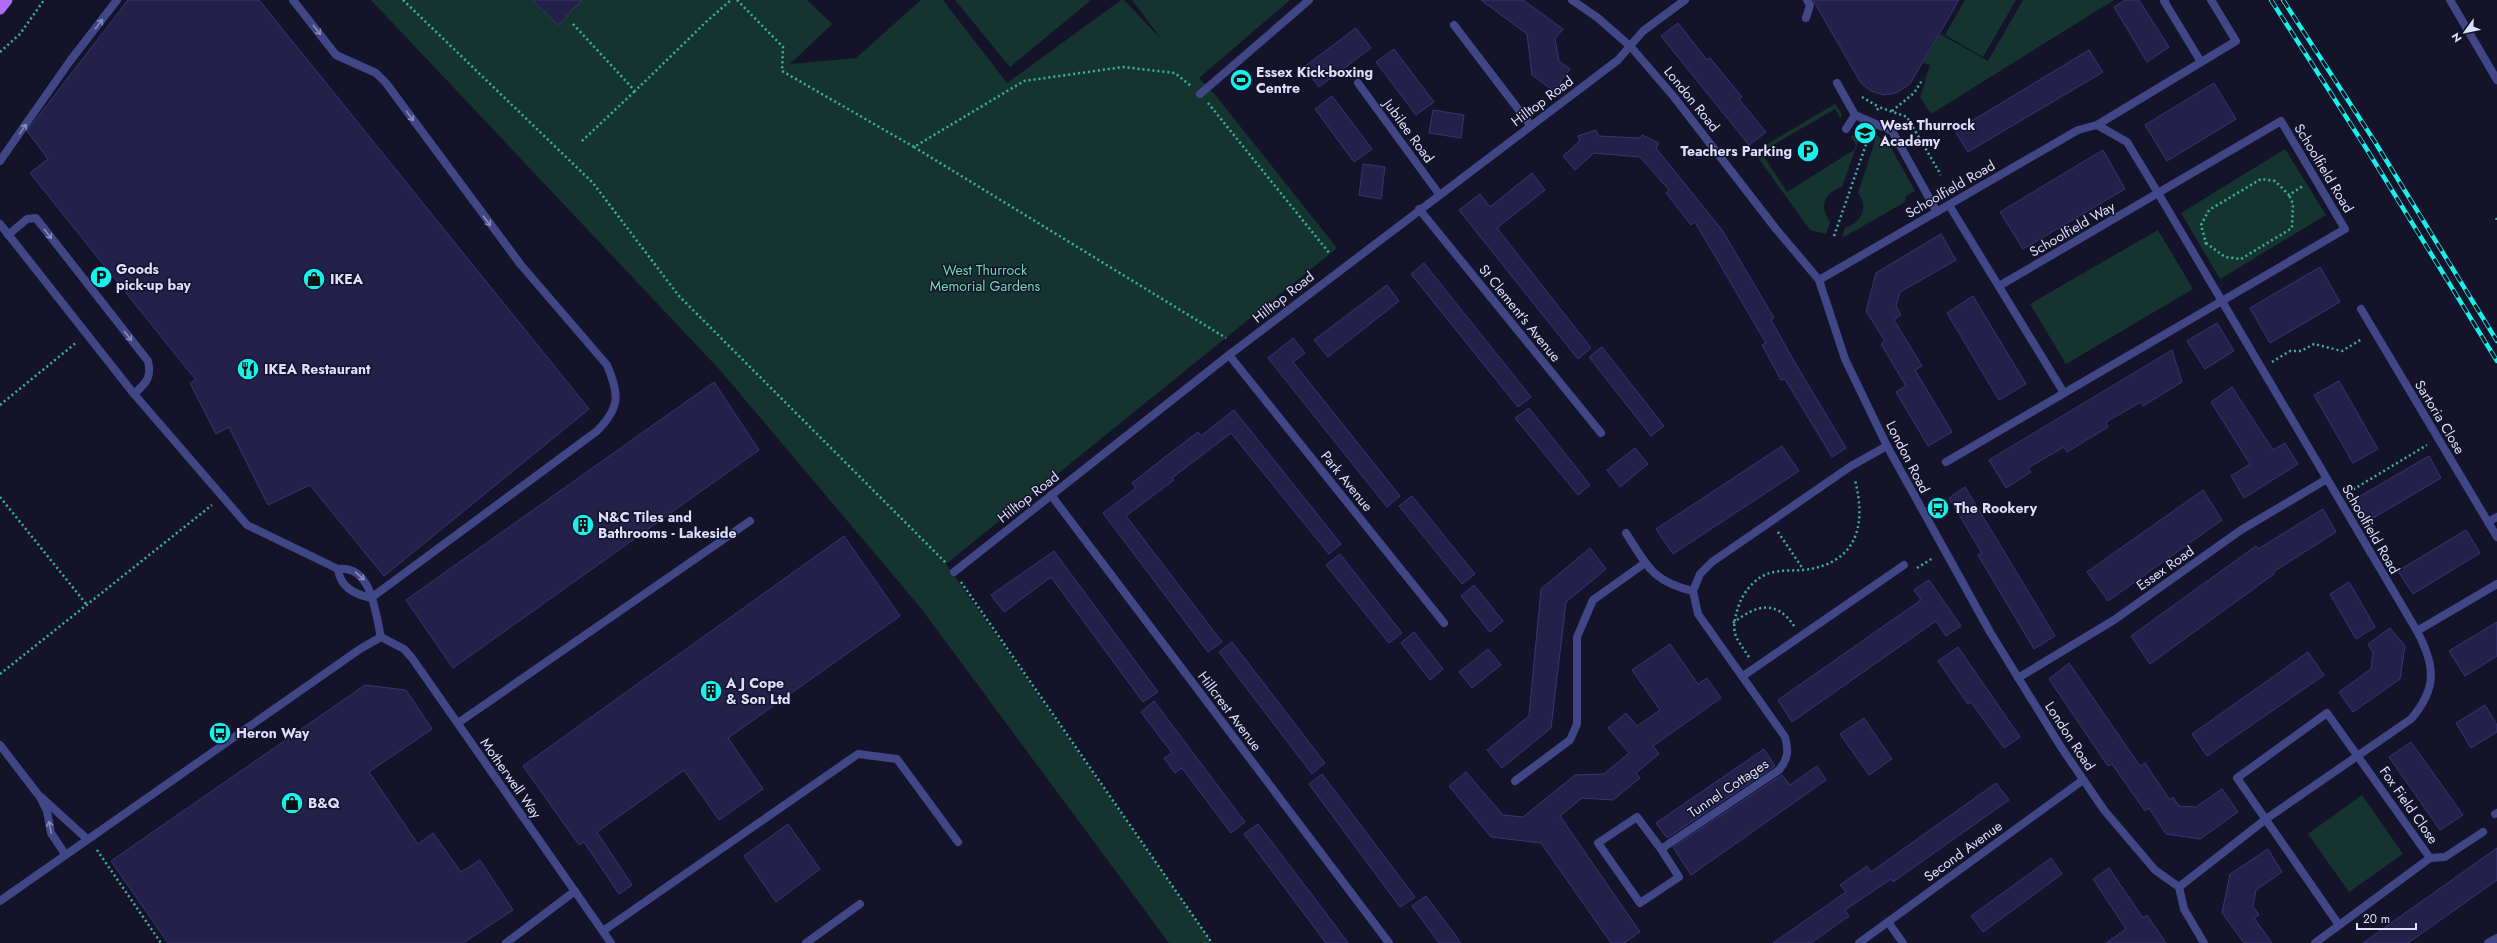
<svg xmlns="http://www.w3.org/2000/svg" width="2497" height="943" font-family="Jost,sans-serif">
  <rect width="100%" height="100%" fill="#14132a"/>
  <g fill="#16342f">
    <polygon points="371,0 807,0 832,24 790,64 856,58 921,0 943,0 1007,83 1121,0 1124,0 1162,40 1132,0 1290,0 1199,78 1216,96 1337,248 946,564 1212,943 1169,943 920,607 720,370"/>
    <polygon points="955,0 1089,0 1090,1 1010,67"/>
    <polygon points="1965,0 2016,0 1983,57 1945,35"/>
    <polygon points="2023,0 2114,0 1931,114 1920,97 1930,65 1923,63 1940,34 1988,61"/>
    <path d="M1835,104L1842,114L1841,119L1835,109L1761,152L1787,192L1854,150L1856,145L1851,136L1861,133L1842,187C1824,193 1819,206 1830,222L1826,234L1810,230L1754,152Z"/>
    <path d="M1877,135L1891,148L1915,191L1906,196L1905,202L1842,238L1845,228C1862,222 1869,208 1858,193Z"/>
    <polygon points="2285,149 2326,215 2220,279 2181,213"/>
    <polygon points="2158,230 2193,289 2066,364 2030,304"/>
    <polygon points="2362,795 2403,854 2349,892 2308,834"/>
  </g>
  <g fill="#23204a" stroke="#383474">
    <polygon points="128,0 259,0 589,409 384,576 310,485 268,505 229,427 216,434 190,383 196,380 30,173 48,159 27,131"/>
    <polygon points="532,0 582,0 558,25"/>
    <polygon points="1481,0 1523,0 1563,29 1555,39 1559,61 1570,69 1554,91 1532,75 1527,34"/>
    <polygon points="1813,0 1959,0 1910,84 1896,93 1884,95 1871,91 1861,83"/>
    <polygon points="2125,0 2139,0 2169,47 2147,62 2114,7"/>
    <polygon points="1678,23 1707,60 1710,58 1742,97 1739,99 1766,132 1749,145 1661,36"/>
    <polygon points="1356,28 1371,48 1319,87 1304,67"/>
    <polygon points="1394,49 1434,102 1416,115 1376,62"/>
    <polygon points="2089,50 2103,72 1968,152 1955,131"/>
    <polygon points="2214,83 2236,119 2167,161 2145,125"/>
    <polygon points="1332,96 1372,149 1354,162 1315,109"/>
    <polygon points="1433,110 1464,115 1461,138 1429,133"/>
    <polygon points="1596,130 1598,136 1640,138 1642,135 1659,143 1656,148 1722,230 1774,318 1771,320 1798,368 1846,448 1832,457 1785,379 1781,380 1762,345 1766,343 1695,222 1691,225 1666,193 1669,190 1640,157 1594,153 1575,170 1563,156 1580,141 1578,136"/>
    <polygon points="2103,150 2125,189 2023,249 2000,212"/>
    <polygon points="1363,164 1385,167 1381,199 1359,195"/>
    <polygon points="1532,173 1545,190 1497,228 1591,348 1578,359 1459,210 1480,194 1490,207"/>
    <polygon points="1941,234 1956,260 1900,292 1896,306 1901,315 1894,320 1922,366 1915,370 1952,432 1928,446 1896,392 1906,386 1881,344 1885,341 1866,311 1876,273"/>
    <polygon points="1424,263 1531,397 1518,407 1411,274"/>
    <polygon points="2320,267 2340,302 2270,343 2250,308"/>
    <polygon points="1387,285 1399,301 1328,357 1314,340"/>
    <polygon points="1973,296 2026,384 1999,400 1947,313"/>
    <polygon points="2217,323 2234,351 2205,369 2187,341"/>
    <polygon points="1293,338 1305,353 1293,362 1400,496 1387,507 1268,358"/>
    <polygon points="1602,347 1664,426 1651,436 1589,357"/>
    <polygon points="2172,350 2182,382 2143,406 2141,402 2106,422 2108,427 2067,452 2064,447 2028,468 2031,472 2006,488 1989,460"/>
    <polygon points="2339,381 2378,449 2353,463 2314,395"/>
    <polygon points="714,382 759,450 453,668 406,600"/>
    <polygon points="2232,387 2273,450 2285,443 2298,464 2244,498 2231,476 2250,464 2211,402"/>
    <polygon points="1529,408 1590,485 1578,495 1515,418"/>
    <polygon points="1234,410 1341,544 1329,554 1231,433 1172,478 1174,480 1126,516 1222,642 1208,652 1103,513 1136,488 1132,483 1169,454 1198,432 1201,436"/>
    <polygon points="1782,446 1799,471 1673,554 1656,529"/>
    <polygon points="1635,448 1648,464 1620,487 1607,470"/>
    <polygon points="2429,456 2441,478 2368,521 2355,499"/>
    <polygon points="1965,487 2055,636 2034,649 1978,555 1982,553 1949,498"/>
    <polygon points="2203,490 2222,520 2108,601 2087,572"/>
    <polygon points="1412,496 1475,574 1462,584 1399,506"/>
    <polygon points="2323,509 2336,532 2273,572 2274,574 2150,664 2131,636 2256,546 2258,549"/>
    <polygon points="2466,530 2480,553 2413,594 2398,571"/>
    <polygon points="844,536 900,616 728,738 763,789 719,820 684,770 597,832 632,885 619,894 584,842 579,845 523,766"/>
    <polygon points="1590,548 1606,569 1566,602 1551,728 1502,768 1487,750 1529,716 1541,589"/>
    <polygon points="1054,551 1158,692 1143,702 1051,577 1004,612 991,595"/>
    <polygon points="1340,554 1402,633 1389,643 1326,565"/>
    <polygon points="1929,580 1961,626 1946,636 1936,621 1792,722 1778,700 1921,600 1914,590"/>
    <polygon points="2349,582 2375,627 2356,639 2330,594"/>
    <polygon points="1474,585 1503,621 1490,632 1461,596"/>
    <polygon points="2497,622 2497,656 2465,676 2449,651"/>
    <polygon points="2390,628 2405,646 2400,679 2353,712 2339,692 2371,669 2373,653 2368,644"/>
    <polygon points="1414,632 1443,669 1430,680 1401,643"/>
    <polygon points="1232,642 1325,763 1312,774 1219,652"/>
    <polygon points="1670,644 1698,684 1707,678 1721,698 1653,746 1659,754 1636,773 1640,778 1613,800 1582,798 1560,816 1640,932 1624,943 1611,943 1541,843 1491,837 1449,786 1466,772 1503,815 1523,817 1575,775 1604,774 1629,753 1608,728 1626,713 1637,726 1660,710 1632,670"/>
    <polygon points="1958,647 2020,737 2004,748 1971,702 1968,704 1938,661"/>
    <polygon points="1488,649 1501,665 1472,688 1459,672"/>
    <polygon points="2308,652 2324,675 2207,756 2192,734"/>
    <polygon points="2069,663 2140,766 2145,763 2170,800 2173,797 2179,806 2196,807 2222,789 2238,812 2200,839 2166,834 2149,808 2145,811 2112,764 2108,766 2049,679"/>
    <polygon points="365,685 406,690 432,729 369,772 418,844 433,833 461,872 480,860 513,910 463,943 168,943 111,861"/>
    <polygon points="1154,701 1245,822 1231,833 1182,768 1175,773 1164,758 1172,753 1141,712"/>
    <polygon points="2485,705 2497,725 2497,732 2471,748 2456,723"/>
    <polygon points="1864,718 1892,759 1869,775 1840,734"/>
    <polygon points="2411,742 2463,815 2440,830 2389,757"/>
    <polygon points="1764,749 1775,766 1667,838 1656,823"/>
    <polygon points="1817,766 1826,780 1691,875 1673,847 1782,775 1790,785"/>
    <polygon points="1322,774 1415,897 1400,907 1309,784"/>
    <polygon points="1996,783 2009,800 1893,882 1891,879 1845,910 1849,916 1811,943 1773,943 1846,892 1840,885 1867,866 1871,872"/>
    <polygon points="788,824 820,869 776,902 744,856"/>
    <polygon points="1258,824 1322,908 1348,943 1326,943 1272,871 1244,834"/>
    <polygon points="2497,848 2497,880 2408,943 2363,943"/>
    <polygon points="2268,849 2282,872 2256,890 2253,906 2259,915 2254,918 2272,943 2244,943 2222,913 2230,874"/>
    <polygon points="2051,858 2062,874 1983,932 1971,916"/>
    <polygon points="2109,868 2143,918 2147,915 2166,943 2106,943 2126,929 2093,879"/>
    <polygon points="1426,896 1453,932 1461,943 1439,943 1412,906"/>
  </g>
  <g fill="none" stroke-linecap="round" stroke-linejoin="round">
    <g stroke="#39b69f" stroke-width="2.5" stroke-dasharray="2 3" stroke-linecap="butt">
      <polyline points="403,0 593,183 679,296 946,563"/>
      <polyline points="737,0 783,47 782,71 914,147 1024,81 1123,67 1175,73 1191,86"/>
      <polyline points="573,24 635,91 706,22 731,0"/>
      <polyline points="0,52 20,34 44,0"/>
      <polyline points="1862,97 1879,107"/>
      <polyline points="1208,103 1330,254"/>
      <polyline points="1877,110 1879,107 1907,117 1941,175"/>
      <polyline points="1892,111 1914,93 1923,79"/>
      <polyline points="582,141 635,91"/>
      <polyline points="914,147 1226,338"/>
      <polyline points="2496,218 2497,220"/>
      <polyline points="1834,236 1869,136"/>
      <polyline points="2206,243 2225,257 2241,259 2292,228 2293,204 2289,195"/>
      <polyline points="2205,244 2206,243 2201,225 2209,210 2261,179 2275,181 2289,195 2303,186"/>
      <polyline points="2272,362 2290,351 2301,351 2314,344 2342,351 2362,339"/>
      <polyline points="0,405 77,342"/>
      <polyline points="2349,492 2427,445"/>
      <polyline points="0,497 87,605"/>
      <polyline points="1778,532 1803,569"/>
      <polyline points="1917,568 1933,558"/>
      <polyline points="961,582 1212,943"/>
      <path d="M1733,623C1756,605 1776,599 1794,626"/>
      <path d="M1749,657C1735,636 1730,633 1738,608C1741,596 1751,583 1761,577C1774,569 1789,571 1803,570C1856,564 1867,527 1855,480"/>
      <polyline points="0,674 212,505"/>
      <polyline points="97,850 161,943"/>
    </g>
    <g stroke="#414786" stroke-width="8">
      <path d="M293,0L336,55L376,73L386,83L521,265L607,365C619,394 621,407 597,431L371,598C354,594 340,587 338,569"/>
      <polyline points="2450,0 2497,80"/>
      <polyline points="1806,18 1810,5 1807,0"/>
      <polyline points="1454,25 1531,126"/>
      <polyline points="1837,83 1855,115 1892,131 1937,212"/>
      <polyline points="1200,94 1309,0"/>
      <polyline points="1846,129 1855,115"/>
      <polyline points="0,161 70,61 117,0"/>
      <path d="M0,224L134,394L247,525L338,569C372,565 375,612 381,637"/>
      <path d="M8,235L27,219L36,218L148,361C152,378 146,383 134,394"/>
      <polyline points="2488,522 2497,517"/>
      <polyline points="458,723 750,521"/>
      <polyline points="0,745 40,797 47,811 51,833 65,854"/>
      <polyline points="41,797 87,839"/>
      <polyline points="2430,858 2445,857 2483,832"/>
      <polyline points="603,931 858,754 897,759 958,842"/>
      <polyline points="506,943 575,891"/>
      <polyline points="806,943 860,904"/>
      <polyline points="2488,943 2497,938"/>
    </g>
    <g stroke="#414786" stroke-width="8">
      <polyline points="2165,0 2164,1 2201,62"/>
      <polyline points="1358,83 1439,194"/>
      <polyline points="2097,125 2236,41 2211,0"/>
      <polyline points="1949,205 2064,393"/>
      <polyline points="1419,209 1601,433"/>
      <path d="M1819,280L2078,130L2097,125L2127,142L2158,193L2417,631C2435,665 2438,688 2411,719L2266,819L2179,887"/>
      <polyline points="2361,309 2497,537"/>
      <polyline points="1229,355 1444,623"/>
      <polyline points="1946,462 2345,229 2281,121 1999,286"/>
      <polyline points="1051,495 1389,943"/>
      <path d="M1626,533C1647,566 1653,582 1693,591"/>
      <polyline points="954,572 1229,355 1618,60 1643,31 1685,0"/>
      <polyline points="1693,591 1700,574 1712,562 1851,466 1887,446"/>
      <polyline points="2417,631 2497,584"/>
      <polyline points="1743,676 1904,565"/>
      <polyline points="2018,678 2114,620 2241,530 2327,479"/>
      <polyline points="1515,781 1570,740 1577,724 1577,637 1593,600 1645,563"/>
      <polyline points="2495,814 2497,813"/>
      <path d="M1661,849L1637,817L1598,843L1640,903L1679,877L1661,849L1779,770C1788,759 1789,751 1785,737L1698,614L1693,591"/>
      <polyline points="1888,922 1903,943"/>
      <polyline points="1859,943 2083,780"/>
      <polyline points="2315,943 2430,858 2327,713 2237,778 2339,925"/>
    </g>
    <g stroke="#414786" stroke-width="8">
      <polyline points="1572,0 1598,18 1631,47 1674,97 1776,229 1819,280 1845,359 1887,446 1990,632 2061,747 2104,810 2155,870 2179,887 2184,909 2204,943"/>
      <polyline points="0,901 360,649 381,637 404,649 412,658 611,943"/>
    </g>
    <polyline stroke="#b16cf6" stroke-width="11" points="0,9 7,0"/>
    <g stroke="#17f0eb" stroke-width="4.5">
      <g id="rail">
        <polyline points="2271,0 2366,148 2497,361"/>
        <polyline points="2283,0 2375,142 2497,341"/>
      </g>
    </g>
    <use href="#rail" stroke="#14132a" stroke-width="3" stroke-dasharray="9" stroke-linecap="butt"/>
  </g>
  <defs><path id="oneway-shaft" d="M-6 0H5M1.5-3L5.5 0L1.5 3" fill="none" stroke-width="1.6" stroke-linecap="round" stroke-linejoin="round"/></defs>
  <g stroke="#888bbc">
    <use href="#oneway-shaft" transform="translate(99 24) rotate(-52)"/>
    <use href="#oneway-shaft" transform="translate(317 30) rotate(52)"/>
    <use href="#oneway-shaft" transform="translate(410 116) rotate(54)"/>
    <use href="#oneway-shaft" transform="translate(23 129) rotate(-55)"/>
    <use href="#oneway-shaft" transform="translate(487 221) rotate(53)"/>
    <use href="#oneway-shaft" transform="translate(48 234) rotate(52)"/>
    <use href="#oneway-shaft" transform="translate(128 336) rotate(52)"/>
    <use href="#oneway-shaft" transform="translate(360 576) rotate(41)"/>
    <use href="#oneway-shaft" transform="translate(50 827) rotate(-102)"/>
  </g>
  <defs>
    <g id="stadium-disc" transform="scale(1.15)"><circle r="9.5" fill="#17f0eb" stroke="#14132a"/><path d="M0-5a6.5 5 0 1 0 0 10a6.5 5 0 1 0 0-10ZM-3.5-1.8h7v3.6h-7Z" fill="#111"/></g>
    <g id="school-disc" transform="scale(1.15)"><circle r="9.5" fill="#17f0eb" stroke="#14132a"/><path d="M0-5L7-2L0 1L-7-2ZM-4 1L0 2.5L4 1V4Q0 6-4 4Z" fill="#111"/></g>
    <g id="parking-disc" transform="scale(1.15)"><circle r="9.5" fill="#17f0eb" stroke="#14132a"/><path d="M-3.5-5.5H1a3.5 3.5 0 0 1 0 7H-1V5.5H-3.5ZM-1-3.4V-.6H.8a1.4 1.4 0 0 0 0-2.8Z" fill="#111"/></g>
    <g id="shop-disc" transform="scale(1.15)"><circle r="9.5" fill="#17f0eb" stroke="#14132a"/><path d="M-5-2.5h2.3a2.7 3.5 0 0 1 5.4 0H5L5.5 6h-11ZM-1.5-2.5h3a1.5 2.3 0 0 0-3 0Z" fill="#111"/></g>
    <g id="restaurant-disc" transform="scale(1.15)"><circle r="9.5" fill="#17f0eb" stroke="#14132a"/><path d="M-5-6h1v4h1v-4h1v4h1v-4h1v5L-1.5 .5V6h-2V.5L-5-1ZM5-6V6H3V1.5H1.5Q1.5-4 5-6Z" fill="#111"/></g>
    <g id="bus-disc" transform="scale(1.15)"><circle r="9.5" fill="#17f0eb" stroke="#14132a"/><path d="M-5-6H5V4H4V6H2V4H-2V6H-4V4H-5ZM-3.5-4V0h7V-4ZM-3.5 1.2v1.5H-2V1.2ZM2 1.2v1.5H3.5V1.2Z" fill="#111"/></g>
    <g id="building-disc" transform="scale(1.15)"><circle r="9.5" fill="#17f0eb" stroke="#14132a"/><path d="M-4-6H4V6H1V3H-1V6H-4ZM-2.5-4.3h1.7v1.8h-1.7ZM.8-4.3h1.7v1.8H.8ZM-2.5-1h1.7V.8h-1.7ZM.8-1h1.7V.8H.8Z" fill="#111"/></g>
  </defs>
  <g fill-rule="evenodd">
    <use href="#stadium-disc" x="1241" y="80"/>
    <use href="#school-disc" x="1865" y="133"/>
    <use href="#parking-disc" x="1808" y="151"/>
    <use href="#parking-disc" x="101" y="277"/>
    <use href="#shop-disc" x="314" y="279"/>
    <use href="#restaurant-disc" x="248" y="369"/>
    <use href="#bus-disc" x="1938" y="508"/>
    <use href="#building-disc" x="583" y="525"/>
    <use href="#building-disc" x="711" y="691"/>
    <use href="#bus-disc" x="220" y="733"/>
    <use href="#shop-disc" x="292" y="803"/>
  </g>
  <g text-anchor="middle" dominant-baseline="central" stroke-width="3" stroke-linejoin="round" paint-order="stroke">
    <g font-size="14" font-weight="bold" fill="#dedffd" stroke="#14132a" text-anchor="start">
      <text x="1256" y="72">Essex Kick-boxing<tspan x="1256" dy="16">Centre</tspan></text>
      <text x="1880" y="125">West Thurrock<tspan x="1880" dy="16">Academy</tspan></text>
      <text x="1792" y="151" text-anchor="end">Teachers Parking</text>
      <text x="116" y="269">Goods<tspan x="116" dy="16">pick-up bay</tspan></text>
      <text x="330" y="279">IKEA</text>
      <text x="264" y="369">IKEA Restaurant</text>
      <text x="1954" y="508">The Rookery</text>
      <text x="598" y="517">N&amp;C Tiles and<tspan x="598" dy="16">Bathrooms - Lakeside</tspan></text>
      <text x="726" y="683">A J Cope<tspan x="726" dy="16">&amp; Son Ltd</tspan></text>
      <text x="236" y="733">Heron Way</text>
      <text x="308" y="803">B&amp;Q</text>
    </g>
    <g font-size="14" fill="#dedffd" stroke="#14132a">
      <text transform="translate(1692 99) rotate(51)">London Road</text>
      <text transform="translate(1542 101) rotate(-37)">Hilltop Road</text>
      <text transform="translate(1409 131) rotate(54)">Jubilee Road</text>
      <text transform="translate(2324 168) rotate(59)">Schoolfield Road</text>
      <text transform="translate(1950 189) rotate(-30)">Schoolfield Road</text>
      <text transform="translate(2072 229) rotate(-30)">Schoolfield Way</text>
      <text transform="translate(1283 297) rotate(-38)">Hilltop Road</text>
      <text transform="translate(1520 313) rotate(51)">St Clement's Avenue</text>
      <text transform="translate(2440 417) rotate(59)">Sartoria Close</text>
      <text transform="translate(1908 457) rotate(63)">London Road</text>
      <text transform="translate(1347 481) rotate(51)">Park Avenue</text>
      <text transform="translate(1028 497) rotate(-38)">Hilltop Road</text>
      <text transform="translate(2371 529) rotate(60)">Schoolfield Road</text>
      <text transform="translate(2165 568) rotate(-35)">Essex Road</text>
      <text transform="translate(1230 711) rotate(53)">Hillcrest Avenue</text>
      <text transform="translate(2070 736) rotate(57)">London Road</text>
      <text transform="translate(511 778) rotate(55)">Motherwell Way</text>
      <text transform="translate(1728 788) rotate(-34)">Tunnel Cottages</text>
      <text transform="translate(2409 805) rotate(55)">Fox Field Close</text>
      <text transform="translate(1963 851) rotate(-36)">Second Avenue</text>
    </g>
    <g font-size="14" fill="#6ddab1" stroke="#14132a">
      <text x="985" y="270">West Thurrock<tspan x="985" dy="16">Memorial Gardens</tspan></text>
    </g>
  </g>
  <g transform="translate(2465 32) rotate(237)" stroke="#14132a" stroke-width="3" paint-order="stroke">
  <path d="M0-3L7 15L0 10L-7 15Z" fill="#dedffd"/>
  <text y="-6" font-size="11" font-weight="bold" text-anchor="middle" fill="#dedffd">N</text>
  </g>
  <path d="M2357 923v6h59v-6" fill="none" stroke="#dedffd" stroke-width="2"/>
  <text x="2363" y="923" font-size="12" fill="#dedffd" stroke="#14132a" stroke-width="3" paint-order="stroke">20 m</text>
</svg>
